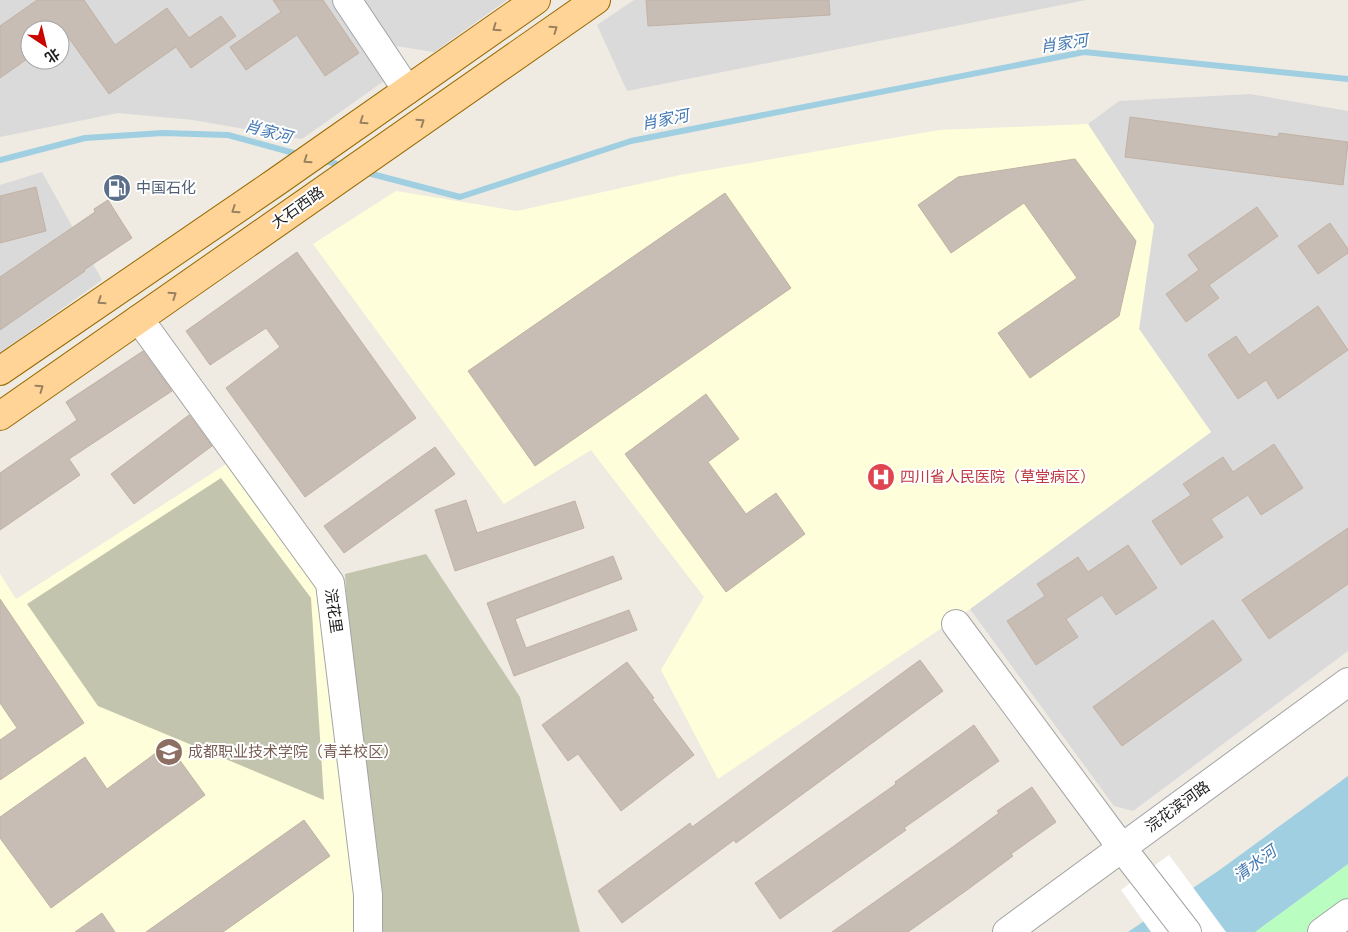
<svg xmlns="http://www.w3.org/2000/svg" width="1348" height="932" font-family="'Alegreya Sans','Noto Sans SC',sans-serif">
  <rect width="100%" height="100%" fill="#efebe2"/>
  <g fill="#dbdada" fill-rule="evenodd">
    <path d="M0,0H332L387,79L302,139L193,120L118,113L0,137ZM30,30H60V60H30Z"/>
    <polygon points="363,0 507,0 434,52 396,46"/>
    <polygon points="634,0 1086,0 627,91 597,25"/>
    <polygon points="1250,94 1348,111 1348,651 1133,811 1114,806 970,609 1211,432 1139,329 1154,225 1088,124 1119,101"/>
    <polygon points="42,172 102,280 0,353 0,185"/>
  </g>
  <g fill="#feffda">
    <polygon points="1088,124 1154,225 1139,329 1211,432 970,609 718,779 661,670 704,597 591,450 504,504 313,244 396,191 517,211 680,175 939,130"/>
    <polygon points="228,463 318,588 358,906 354,932 0,932 0,574 16,599"/>
  </g>
  <g fill="#c3c4ad">
    <polygon points="221,478 311,598 324,800 98,706 27,604"/>
    <polygon points="426,554 520,697 580,932 367,932 345,574"/>
  </g>
  <polygon fill="#bafdc1" points="1348,864 1348,932 1255,932"/>
  <polygon fill="#9fcfe0" points="1348,776 1348,864 1255,932 1128,932 1221,869"/>
  <polygon fill="#fff" points="1169,855 1226,932 1151,932 1121,890"/>
  <g fill="none" stroke-linecap="round" stroke-linejoin="round">
    <g stroke="#9fcfe0" stroke-width="6">
      <polyline points="0,160 85,138 163,133 228,135 301,155"/>
      <polyline points="321,160 345,166"/>
      <polyline points="364,172 460,197 631,141 1084,52 1348,79"/>
    </g>
  </g>
  <g fill="#c7bdb5" stroke="#c1b1a3">
    <polygon points="37,0 84,0 115,45 167,8 189,38 221,16 236,36 191,68 176,47 109,94 63,30 30,30 30,57 0,78 0,26"/>
    <polygon points="273,0 323,0 359,53 325,76 297,35 246,70 230,47 281,12"/>
    <polygon points="646,0 829,0 830,15 648,26"/>
    <polygon points="1130,117 1278,137 1279,133 1348,142 1343,185 1125,157"/>
    <polygon points="1075,159 1136,241 1119,316 1030,378 998,333 1077,278 1024,203 951,253 918,205 958,177"/>
    <polygon points="36,187 46,231 0,243 0,196"/>
    <polygon points="725,193 791,288 535,466 468,371"/>
    <polygon points="108,200 132,238 84,270 85,271 0,330 0,277 95,212 94,209"/>
    <polygon points="1257,207 1278,236 1209,285 1219,298 1186,322 1166,294 1199,270 1188,255"/>
    <polygon points="1330,223 1348,249 1348,253 1318,274 1298,246"/>
    <polygon points="297,252 416,418 305,497 226,388 280,347 266,328 210,365 186,331"/>
    <polygon points="1318,306 1348,350 1278,399 1266,380 1238,399 1208,355 1236,336 1249,355"/>
    <polygon points="143,351 172,391 69,459 80,475 0,530 0,473 77,420 66,402"/>
    <polygon points="706,394 739,439 708,462 746,514 776,493 805,534 726,592 625,454"/>
    <polygon points="189,415 212,446 134,504 111,474"/>
    <polygon points="1274,444 1303,488 1261,515 1248,495 1211,519 1223,537 1181,565 1152,521 1191,495 1183,484 1223,457 1233,472"/>
    <polygon points="435,447 455,474 344,553 324,526"/>
    <polygon points="466,500 477,533 575,501 584,528 455,571 435,510"/>
    <polygon points="1348,528 1348,584 1269,639 1242,600"/>
    <polygon points="1128,545 1157,588 1116,615 1102,595 1066,619 1078,637 1036,665 1007,621 1045,596 1037,584 1078,557 1088,572"/>
    <polygon points="613,556 622,579 515,619 526,648 629,610 637,630 514,676 487,603"/>
    <polygon points="0,599 84,723 0,780 0,740 17,728 0,703"/>
    <polygon points="1213,620 1242,660 1122,746 1093,707"/>
    <polygon points="920,660 943,691 736,843 734,840 622,923 598,891 690,823 692,827"/>
    <polygon points="627,662 654,698 652,699 694,755 621,811 578,754 568,761 542,725"/>
    <polygon points="974,725 999,761 904,828 906,830 780,919 755,883 896,784 895,782"/>
    <polygon points="168,744 205,795 51,908 0,838 0,817 85,757 107,789"/>
    <polygon points="1032,787 1056,822 1011,854 1013,856 967,890 908,932 832,932 954,846 999,813 997,811"/>
    <polygon points="304,820 330,856 223,932 146,932"/>
    <polygon points="102,913 115,932 75,932"/>
  </g>
  <g fill="none" stroke-linecap="round" stroke-linejoin="round">
    <g stroke="#a4a4a4" stroke-width="30">
      <g id="minor">
        <polyline points="347,0 407,90"/>
        <polyline points="139,319 330,583 368,895 368,932"/>
        <polyline points="956,624 1122,848 1187,932"/>
        <polyline points="1007,932 1348,682"/>
        <polyline points="1322,932 1348,913"/>
      </g>
    </g>
    <g stroke="#956800" stroke-width="30">
      <g id="major">
        <polyline points="0,371 276,182 536,0"/>
        <polyline points="0,416 596,0"/>
      </g>
    </g>
    <use href="#minor" stroke="#fff" stroke-width="28"/>
    <use href="#major" stroke="#ffd496" stroke-width="28"/>
  </g>
  <defs><path id="oneway-chevron" d="M-2-3.5L2.5 0L-2 3.5" fill="none" stroke-width="1.6" stroke-linecap="round" stroke-linejoin="round" transform="scale(1.25)"/></defs>
  <g stroke="#998260">
    <use href="#oneway-chevron" transform="translate(496 28) rotate(145)"/>
    <use href="#oneway-chevron" transform="translate(554 29) rotate(-35)"/>
    <use href="#oneway-chevron" transform="translate(363 121) rotate(145)"/>
    <use href="#oneway-chevron" transform="translate(421 122) rotate(-35)"/>
    <use href="#oneway-chevron" transform="translate(307 160) rotate(145)"/>
    <use href="#oneway-chevron" transform="translate(235 210) rotate(146)"/>
    <use href="#oneway-chevron" transform="translate(173 295) rotate(-35)"/>
    <use href="#oneway-chevron" transform="translate(101 301) rotate(146)"/>
    <use href="#oneway-chevron" transform="translate(40 388) rotate(-35)"/>
  </g>
  <defs>
    <g id="fuel-disc" transform="scale(1.4375)"><circle r="9.5" fill="#5c6f8a" stroke="#fff"/><path d="M-5.5-6h7V0h2V4h1.3V-2.5L3-4.5l.8-.8L6-3V5H2.5V1h-1V6h-7ZM-4.2-4.7v3.2H.2V-4.7Z" fill="#fff"/></g>
    <g id="hospital-disc" transform="scale(1.4375)"><circle r="9.5" fill="#e0444e" stroke="#fff"/><path d="M-5-5h3v3.5h4V-5h3V5h-3V1.5h-4V5h-3Z" fill="#fff"/></g>
    <g id="university-disc" transform="scale(1.4375)"><circle r="9.5" fill="#8d6e63" stroke="#fff"/><path d="M0-5L7-2L0 1L-7-2ZM-4 1L0 2.5L4 1V4Q0 6-4 4Z" fill="#fff"/></g>
  </defs>
  <g fill-rule="evenodd">
    <use href="#fuel-disc" x="117" y="188"/>
    <use href="#hospital-disc" x="881" y="477"/>
    <use href="#university-disc" x="169" y="752"/>
  </g>
  <g text-anchor="middle" dominant-baseline="central" stroke-width="4" stroke-linejoin="round" paint-order="stroke">
    <g font-size="15" fill="#4e5e75" stroke="#fff" text-anchor="start">
      <text x="136" y="188">中国石化</text>
    </g>
    <g font-size="15" fill="#1d1d1d" stroke="#fff">
      <text transform="translate(298 208) rotate(-35)">大石西路</text>
      <text transform="translate(333 611) rotate(82)">浣花里</text>
      <text transform="translate(1178 807) rotate(-36)">浣花滨河路</text>
    </g>
    <g font-size="15" fill="#be3a42" stroke="#fff" text-anchor="start">
      <text x="900" y="477">四川省人民医院（草堂病区）</text>
    </g>
    <g font-size="15" fill="#785e54" stroke="#fff" text-anchor="start">
      <text x="188" y="752">成都职业技术学院（青羊校区）</text>
    </g>
    <g font-size="16" font-style="italic" fill="#4378b2" stroke="#fff">
      <text transform="translate(1064 44) rotate(-8)">肖家河</text>
      <text transform="translate(665 120) rotate(-11)">肖家河</text>
      <text transform="translate(268 132) rotate(15)">肖家河</text>
      <text transform="translate(1255 864) rotate(-36)">清水河</text>
    </g>
  </g>
  <g transform="translate(45 45) rotate(145)"><circle r="24" fill="#ffffff" stroke="#a5a5a5"/>
  <path d="M0-4L9 19L0 12L-9 19Z" fill="#c90500"/>
  <text y="-8" font-size="14" font-weight="bold" text-anchor="middle" fill="#1d1d1d">北</text>
  </g>
</svg>
